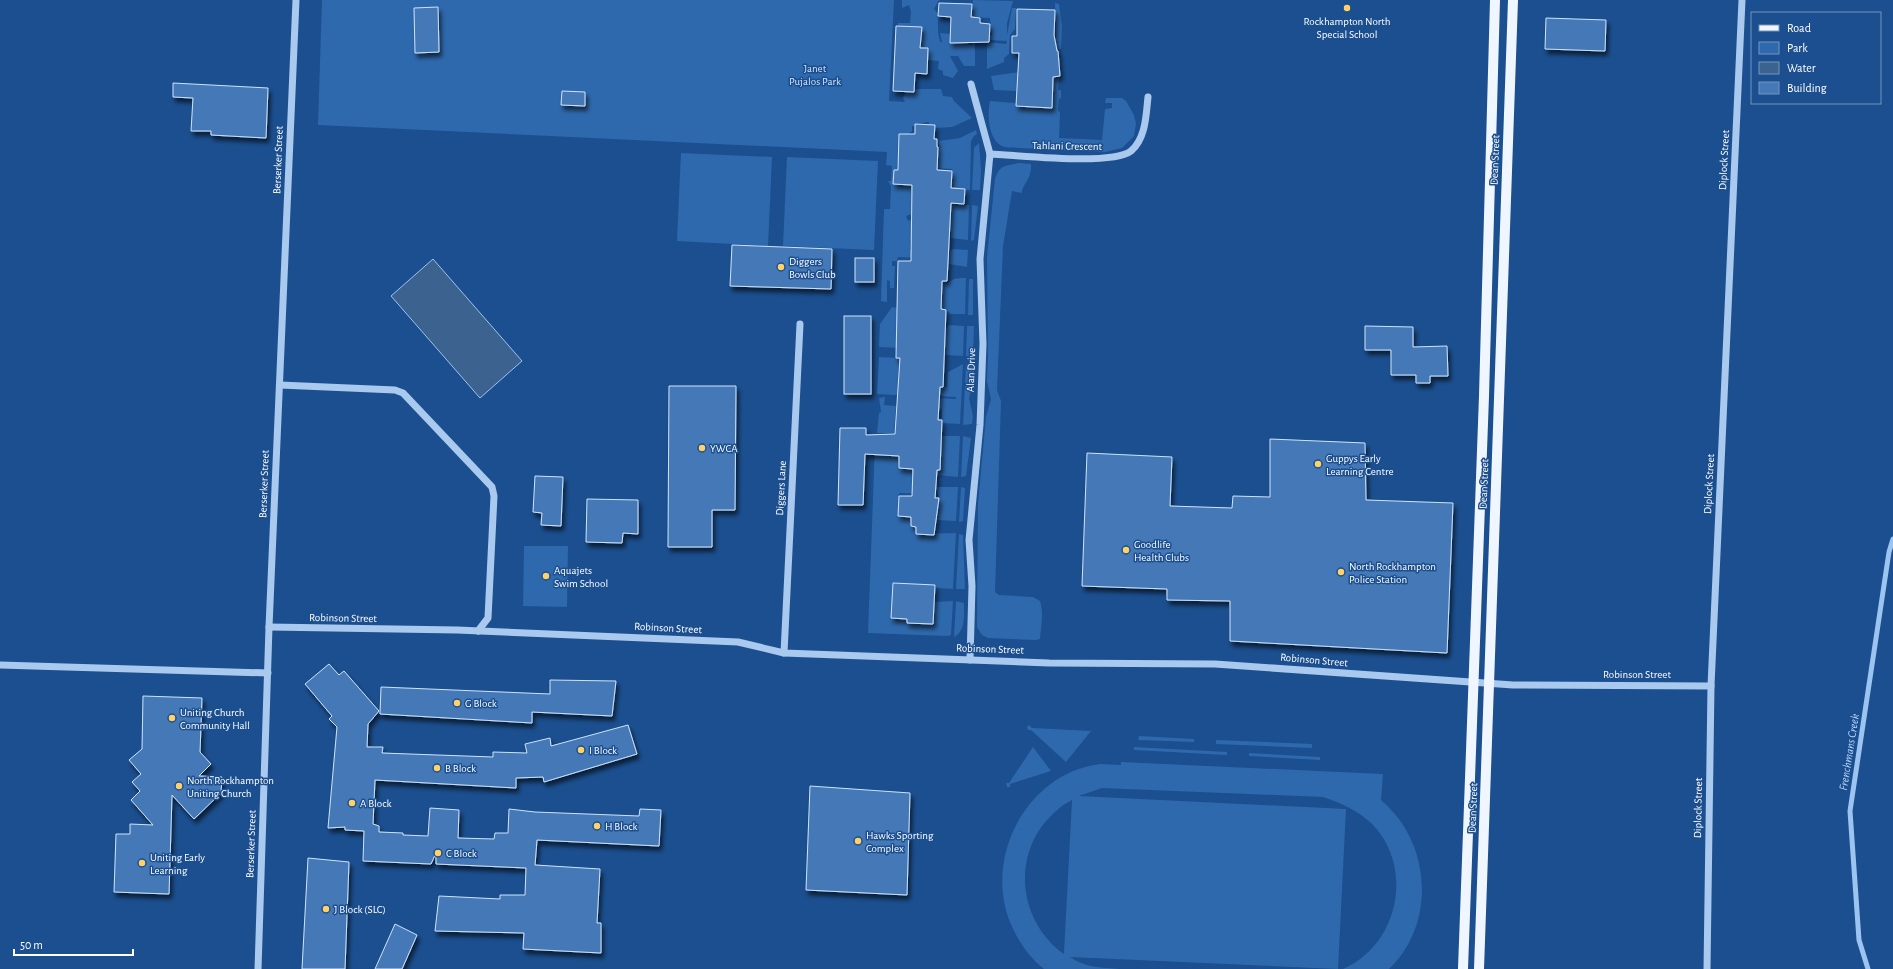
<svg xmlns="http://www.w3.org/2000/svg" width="1893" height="969" font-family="'Alegreya Sans',sans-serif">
  <defs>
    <filter id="shadow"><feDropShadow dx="2.5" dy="4.5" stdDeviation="2" flood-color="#0009"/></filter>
  </defs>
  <rect width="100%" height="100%" fill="#1b4f8f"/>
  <g fill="#2e69ad" fill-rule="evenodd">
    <polygon points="322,0 894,0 889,101 905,102 903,98 906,92 914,92 914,89 941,89 943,96 952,97 954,101 972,118 952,127 935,128 935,125 929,124 929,122 915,124 915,126 912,126 912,131 908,134 899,134 898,163 936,165 936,157 939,155 939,141 960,138 976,130 977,134 974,136 971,141 970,190 954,189 951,182 952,169 895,166 902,168 902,170 894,170 893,184 912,184 947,204 969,205 968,240 951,238 950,216 912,214 906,216 908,221 912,219 910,250 949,252 953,249 968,250 967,267 949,264 946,259 898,257 897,261 892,261 892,266 895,266 894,288 890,288 890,281 887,280 887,302 881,301 884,209 890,209 891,186 888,181 891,181 892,166 886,165 887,152 318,125"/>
    <polygon points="902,0 939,0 934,9 938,14 938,32 940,42 942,42 940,33 950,34 950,43 972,45 972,42 975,42 975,66 964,66 958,56 950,56 958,71 953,78 943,75 943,71 938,69 939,61 928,60 928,49 921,48 922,27 898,26 898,23 910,23 911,12 909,5 902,8"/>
    <polygon points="973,0 1013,1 1007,23 1007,35 1012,8 1016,8 1015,29 1010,35 1009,54 1004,58 1004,62 987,69 987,42 1006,44 1007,41 989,40 989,35 992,35 990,18 971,17"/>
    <polygon points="1055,3 1059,4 1062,26 1061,49 1056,50"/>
    <polygon points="1020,72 1017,91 994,90 991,76"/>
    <path d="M1053,78H1059L1058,90H1061V98L1059,99L1058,111L1060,112L1059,138L1102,140L1105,109L1112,108V103H1105L1106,98H1122L1126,101L1134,115L1136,124L1134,136L1122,148L1105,152L1018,148C1013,147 1009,148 1005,147C988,143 987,114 990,101L1015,103L1017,106L1052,108Z"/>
    <polygon points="979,143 981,170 980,190 972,190 974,148"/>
    <polygon points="681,153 772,157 768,246 677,241"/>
    <polygon points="787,157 878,161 874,250 783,246"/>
    <path d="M1018,163L1031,164C1032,180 1022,184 1022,193L1012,191L1003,246L997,390L1001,401L995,592L999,595L1033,597L1040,601C1044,612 1041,627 1040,639L1036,640L988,638L982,635L977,627L978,504L986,417L991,399L987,381L988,355L987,257L995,179C1000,164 1004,167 1018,163Z"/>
    <polygon points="972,205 978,206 974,240 971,241"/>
    <polygon points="961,278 966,278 965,314 950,314 947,310 936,309 942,281 946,281 946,284 954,279"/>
    <polygon points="969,279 973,279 973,315 968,315"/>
    <polygon points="892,307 898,308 897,329 946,329 949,325 964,326 963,356 945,355 945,350 879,347 880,324"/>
    <polygon points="967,326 974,326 973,356 966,356"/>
    <polygon points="879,357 899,358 898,386 900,386 911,396 877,394"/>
    <polygon points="963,364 960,424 942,423 942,409 938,408 938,398 956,399 956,397 936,396 936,389 947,387 948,372"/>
    <polygon points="966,364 974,364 974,380 969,398 973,416 972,424 963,425"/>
    <polygon points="885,397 884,405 896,406 894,433 877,433 879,413 881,412 879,398"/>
    <polygon points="941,436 960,436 958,477 936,475 937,469 940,469 940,450 900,448 900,451 896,449 892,451 892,448 885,448 884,455 899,455 899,468 913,469 912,488 935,488 935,494 899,493 898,516 911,517 911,526 916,527 916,534 956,533 953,589 937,588 935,585 893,583 891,618 907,619 907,623 933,624 935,602 953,601 951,635 948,636 868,633 875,444 938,447"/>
    <polygon points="963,436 971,438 966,476 961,477"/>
    <polygon points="936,487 958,487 956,521 935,520 935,517 938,517 939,498"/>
    <polygon points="961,487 965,488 963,521 959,522"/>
    <polygon points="959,534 963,535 965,589 956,589"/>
    <polygon points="524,546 568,546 567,607 523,606"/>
    <path d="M956,601L964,603C964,615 966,631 954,637Z"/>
    <polygon points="1029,725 1032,728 1091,731 1066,762 1031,730 1028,730 1027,727"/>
    <polygon points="1139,736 1194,739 1194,742 1138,740"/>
    <polygon points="1216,740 1312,744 1312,748 1216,744"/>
    <polygon points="1033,747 1051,771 1010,784 1010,787 1007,787 1006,783 1009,783"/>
    <polygon points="1134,747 1227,752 1227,755 1134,750"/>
    <polygon points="1249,753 1320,757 1320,760 1249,756"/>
    <path d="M1121,762L1383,774L1381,800C1431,842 1437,923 1389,969H1343C1399,945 1415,866 1371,823C1357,810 1341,803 1323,797L1102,788L1079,796L1346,809L1338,969L1070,957C1083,967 1103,968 1120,969H1044C1027,956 1015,936 1008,917C986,852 1029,773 1100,764C1107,764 1114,765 1121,765ZM1072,800L1064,953V954C1023,925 1012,867 1042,826C1050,816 1061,805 1072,800Z"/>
  </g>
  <polygon fill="#3c6290" stroke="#9cc4f0" points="433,259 522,361 480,398 391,296"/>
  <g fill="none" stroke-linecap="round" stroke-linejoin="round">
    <polyline stroke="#9cc4f0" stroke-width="5" points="1868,969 1859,940 1850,811 1889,552 1893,539"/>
  </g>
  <g fill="#4478b7" stroke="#cfe3fa" filter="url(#shadow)">
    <polygon points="939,3 972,4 971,17 980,18 980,23 990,24 989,42 950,43 951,17 938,16"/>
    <polygon points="438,7 439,52 415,53 414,8"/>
    <polygon points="1017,9 1055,10 1054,35 1057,51 1058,51 1060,76 1053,77 1052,108 1016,106 1019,53 1012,53 1012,36 1017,36"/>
    <polygon points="1546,18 1606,20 1605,51 1545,49"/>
    <polygon points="896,26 922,27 920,48 928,48 927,74 915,73 914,92 893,91"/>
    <polygon points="173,83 268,88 266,138 211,135 211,131 191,131 193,98 173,97"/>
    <polygon points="562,91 585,92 585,106 561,105"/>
    <polygon points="915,124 935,125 934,139 937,139 937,147 938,147 937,170 952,171 951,188 965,189 964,204 951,203 947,281 942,281 941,309 946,310 943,387 940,387 938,420 942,420 940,470 937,470 935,498 939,498 934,535 916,534 916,527 911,526 911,517 898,516 899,496 912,496 913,469 899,468 899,456 865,454 863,505 838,505 840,428 866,428 866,435 895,434 900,358 896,358 898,261 911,261 912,185 893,184 894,170 898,170 899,134 915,134"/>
    <polygon points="732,245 832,249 831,289 730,286"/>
    <rect x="855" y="258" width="19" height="24"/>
    <rect x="844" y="316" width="27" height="78"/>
    <polygon points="1365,326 1413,327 1413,347 1447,346 1448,376 1430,376 1430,383 1416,383 1416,375 1391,375 1391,350 1365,350"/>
    <polygon points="669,386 736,386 735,510 712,510 712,547 668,547"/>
    <polygon points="1270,439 1365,443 1366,500 1453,503 1447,653 1230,641 1230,601 1167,600 1167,589 1082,586 1087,453 1172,457 1170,506 1232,508 1233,496 1270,497"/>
    <polygon points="535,476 563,477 561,526 541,525 542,513 533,512"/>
    <polygon points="587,499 638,500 638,534 623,533 622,543 586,542"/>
    <polygon points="893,583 935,585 933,624 907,623 907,619 891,618"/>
    <polygon points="329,664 339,675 344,671 379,711 368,724 367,747 383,747 382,753 493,757 493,752 527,753 525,744 550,738 551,746 628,725 637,754 544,782 543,777 516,778 516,788 375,780 373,824 379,826 379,832 403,833 403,835 428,836 430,808 459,810 458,838 494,839 495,833 508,833 509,809 535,812 639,816 640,809 661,810 659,846 537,840 535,865 600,869 597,923 601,923 601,953 523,949 524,933 435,931 439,896 500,899 500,895 525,895 526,868 436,864 436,853 431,864 363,861 364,831 345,830 345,827 328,828 337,727 329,719 332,716 305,684"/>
    <polygon points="550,680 616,681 612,716 532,712 532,723 380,714 381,687 550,694"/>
    <polygon points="143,696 202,698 200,752 211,764 199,776 222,777 221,793 194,819 172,795 169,894 114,892 116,834 130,834 130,824 153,825 131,800 140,791 132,782 141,774 129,760 142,749"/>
    <polygon points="810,786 910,793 907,895 806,890"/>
    <polygon points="308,858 349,862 345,969 302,969"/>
    <polygon points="395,924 417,935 402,969 375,969"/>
  </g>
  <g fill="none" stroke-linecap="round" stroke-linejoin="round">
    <g stroke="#a9c9ee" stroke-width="7">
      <path d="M990,154C1018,155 1112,166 1131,151C1146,138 1146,115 1148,97"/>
      <polyline points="280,385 395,390 403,393 492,487 494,496 488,618 478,631"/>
      <polyline points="269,627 457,630 738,642 784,653 1049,663 1215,664 1513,685 1711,686"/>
      <polyline points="784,653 800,324"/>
      <polyline points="970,660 972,586 969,540 980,425 983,344 980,259 990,154 971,84"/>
      <polyline points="0,665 268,673"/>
      <polyline points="258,969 269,627 296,0"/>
      <polyline points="1707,969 1711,686 1742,0"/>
    </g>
    <g stroke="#f0f6ff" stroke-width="10">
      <polyline points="1463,969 1484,396 1495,0"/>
      <polyline points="1479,969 1513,0"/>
    </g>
  </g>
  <g fill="#ffd166" stroke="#1b4f8f" stroke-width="1.5">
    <circle cx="1347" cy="8" r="4"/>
    <circle cx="781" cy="267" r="4"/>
    <circle cx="702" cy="448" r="4"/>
    <circle cx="1318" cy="464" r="4"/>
    <circle cx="1126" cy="550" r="4"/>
    <circle cx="1341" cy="572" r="4"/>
    <circle cx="546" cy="576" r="4"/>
    <circle cx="457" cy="703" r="4"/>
    <circle cx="172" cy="718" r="4"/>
    <circle cx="581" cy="750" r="4"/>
    <circle cx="437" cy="768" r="4"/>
    <circle cx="179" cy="786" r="4"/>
    <circle cx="352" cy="803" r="4"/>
    <circle cx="597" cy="826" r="4"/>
    <circle cx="858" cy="841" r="4"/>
    <circle cx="438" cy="853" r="4"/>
    <circle cx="142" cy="863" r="4"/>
    <circle cx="326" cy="909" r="4"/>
  </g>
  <g text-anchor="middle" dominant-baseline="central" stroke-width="3" stroke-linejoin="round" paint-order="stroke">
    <g font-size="11" fill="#fff" stroke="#1b4f8f" text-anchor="start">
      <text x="1347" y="21" text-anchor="middle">Rockhampton North<tspan x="1347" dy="13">Special School</tspan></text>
      <text x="789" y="261">Diggers<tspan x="789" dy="13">Bowls Club</tspan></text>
      <text x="710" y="448">YWCA</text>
      <text x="1326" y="458">Guppys Early<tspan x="1326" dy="13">Learning Centre</tspan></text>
      <text x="1134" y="544">Goodlife<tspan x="1134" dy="13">Health Clubs</tspan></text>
      <text x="1349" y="566">North Rockhampton<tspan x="1349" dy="13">Police Station</tspan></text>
      <text x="554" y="570">Aquajets<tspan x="554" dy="13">Swim School</tspan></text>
      <text x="465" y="703">G Block</text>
      <text x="180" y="712">Uniting Church<tspan x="180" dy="13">Community Hall</tspan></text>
      <text x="589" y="750">I Block</text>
      <text x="445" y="768">B Block</text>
      <text x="187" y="780">North Rockhampton<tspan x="187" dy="13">Uniting Church</tspan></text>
      <text x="360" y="803">A Block</text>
      <text x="605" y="826">H Block</text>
      <text x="866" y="835">Hawks Sporting<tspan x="866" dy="13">Complex</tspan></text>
      <text x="446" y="853">C Block</text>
      <text x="150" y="857">Uniting Early<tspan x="150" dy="13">Learning</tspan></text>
      <text x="334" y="909">J Block (SLC)</text>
    </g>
    <g font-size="11" fill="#cfe3fa" stroke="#1b4f8f">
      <text x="815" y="68">Janet<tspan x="815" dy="13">Pujalos Park</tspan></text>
    </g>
    <g font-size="11" fill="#fff" stroke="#1b4f8f">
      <text transform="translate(1067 146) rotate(1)">Tahlani Crescent</text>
      <text transform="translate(278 160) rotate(-88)">Berserker Street</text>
      <text transform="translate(1495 160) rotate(-88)">Dean Street</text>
      <text transform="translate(1724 160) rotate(-87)">Diplock Street</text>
      <text transform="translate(971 370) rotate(-88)">Alan Drive</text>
      <text transform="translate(264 484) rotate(-88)">Berserker Street</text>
      <text transform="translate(1484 484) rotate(-88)">Dean Street</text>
      <text transform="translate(1709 484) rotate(-87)">Diplock Street</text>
      <text transform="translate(781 488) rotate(-87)">Diggers Lane</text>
      <text transform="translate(343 618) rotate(1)">Robinson Street</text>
      <text transform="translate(668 628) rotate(3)">Robinson Street</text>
      <text transform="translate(990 649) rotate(2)">Robinson Street</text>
      <text transform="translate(1314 660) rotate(5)">Robinson Street</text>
      <text x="1637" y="674">Robinson Street</text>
      <text transform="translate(1473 808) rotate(-88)">Dean Street</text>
      <text transform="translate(1698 808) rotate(-89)">Diplock Street</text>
      <text transform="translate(251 844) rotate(-88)">Berserker Street</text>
    </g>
    <g font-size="12" font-style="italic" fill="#b5d3f5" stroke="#1b4f8f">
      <text transform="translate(1849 752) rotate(-81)">Frenchmans Creek</text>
    </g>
  </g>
  <rect x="1751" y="12" width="130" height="92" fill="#1b4f8f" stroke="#7695bc"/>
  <rect x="1759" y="25" width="20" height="6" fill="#f0f6ff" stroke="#7695bc"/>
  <text x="1787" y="32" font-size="12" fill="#ffffff">Road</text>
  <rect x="1759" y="42" width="20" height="12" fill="#2e69ad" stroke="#7695bc"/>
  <text x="1787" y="52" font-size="12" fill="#ffffff">Park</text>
  <rect x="1759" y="62" width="20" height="12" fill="#3c6290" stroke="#7695bc"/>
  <text x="1787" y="72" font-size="12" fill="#ffffff">Water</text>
  <rect x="1759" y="82" width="20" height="12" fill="#4478b7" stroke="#7695bc"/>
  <text x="1787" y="92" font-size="12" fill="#ffffff">Building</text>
  <path d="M14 949v6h119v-6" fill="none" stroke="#ffffff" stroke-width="2"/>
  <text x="20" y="949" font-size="12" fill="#ffffff" stroke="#1b4f8f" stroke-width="3" paint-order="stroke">50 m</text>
</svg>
